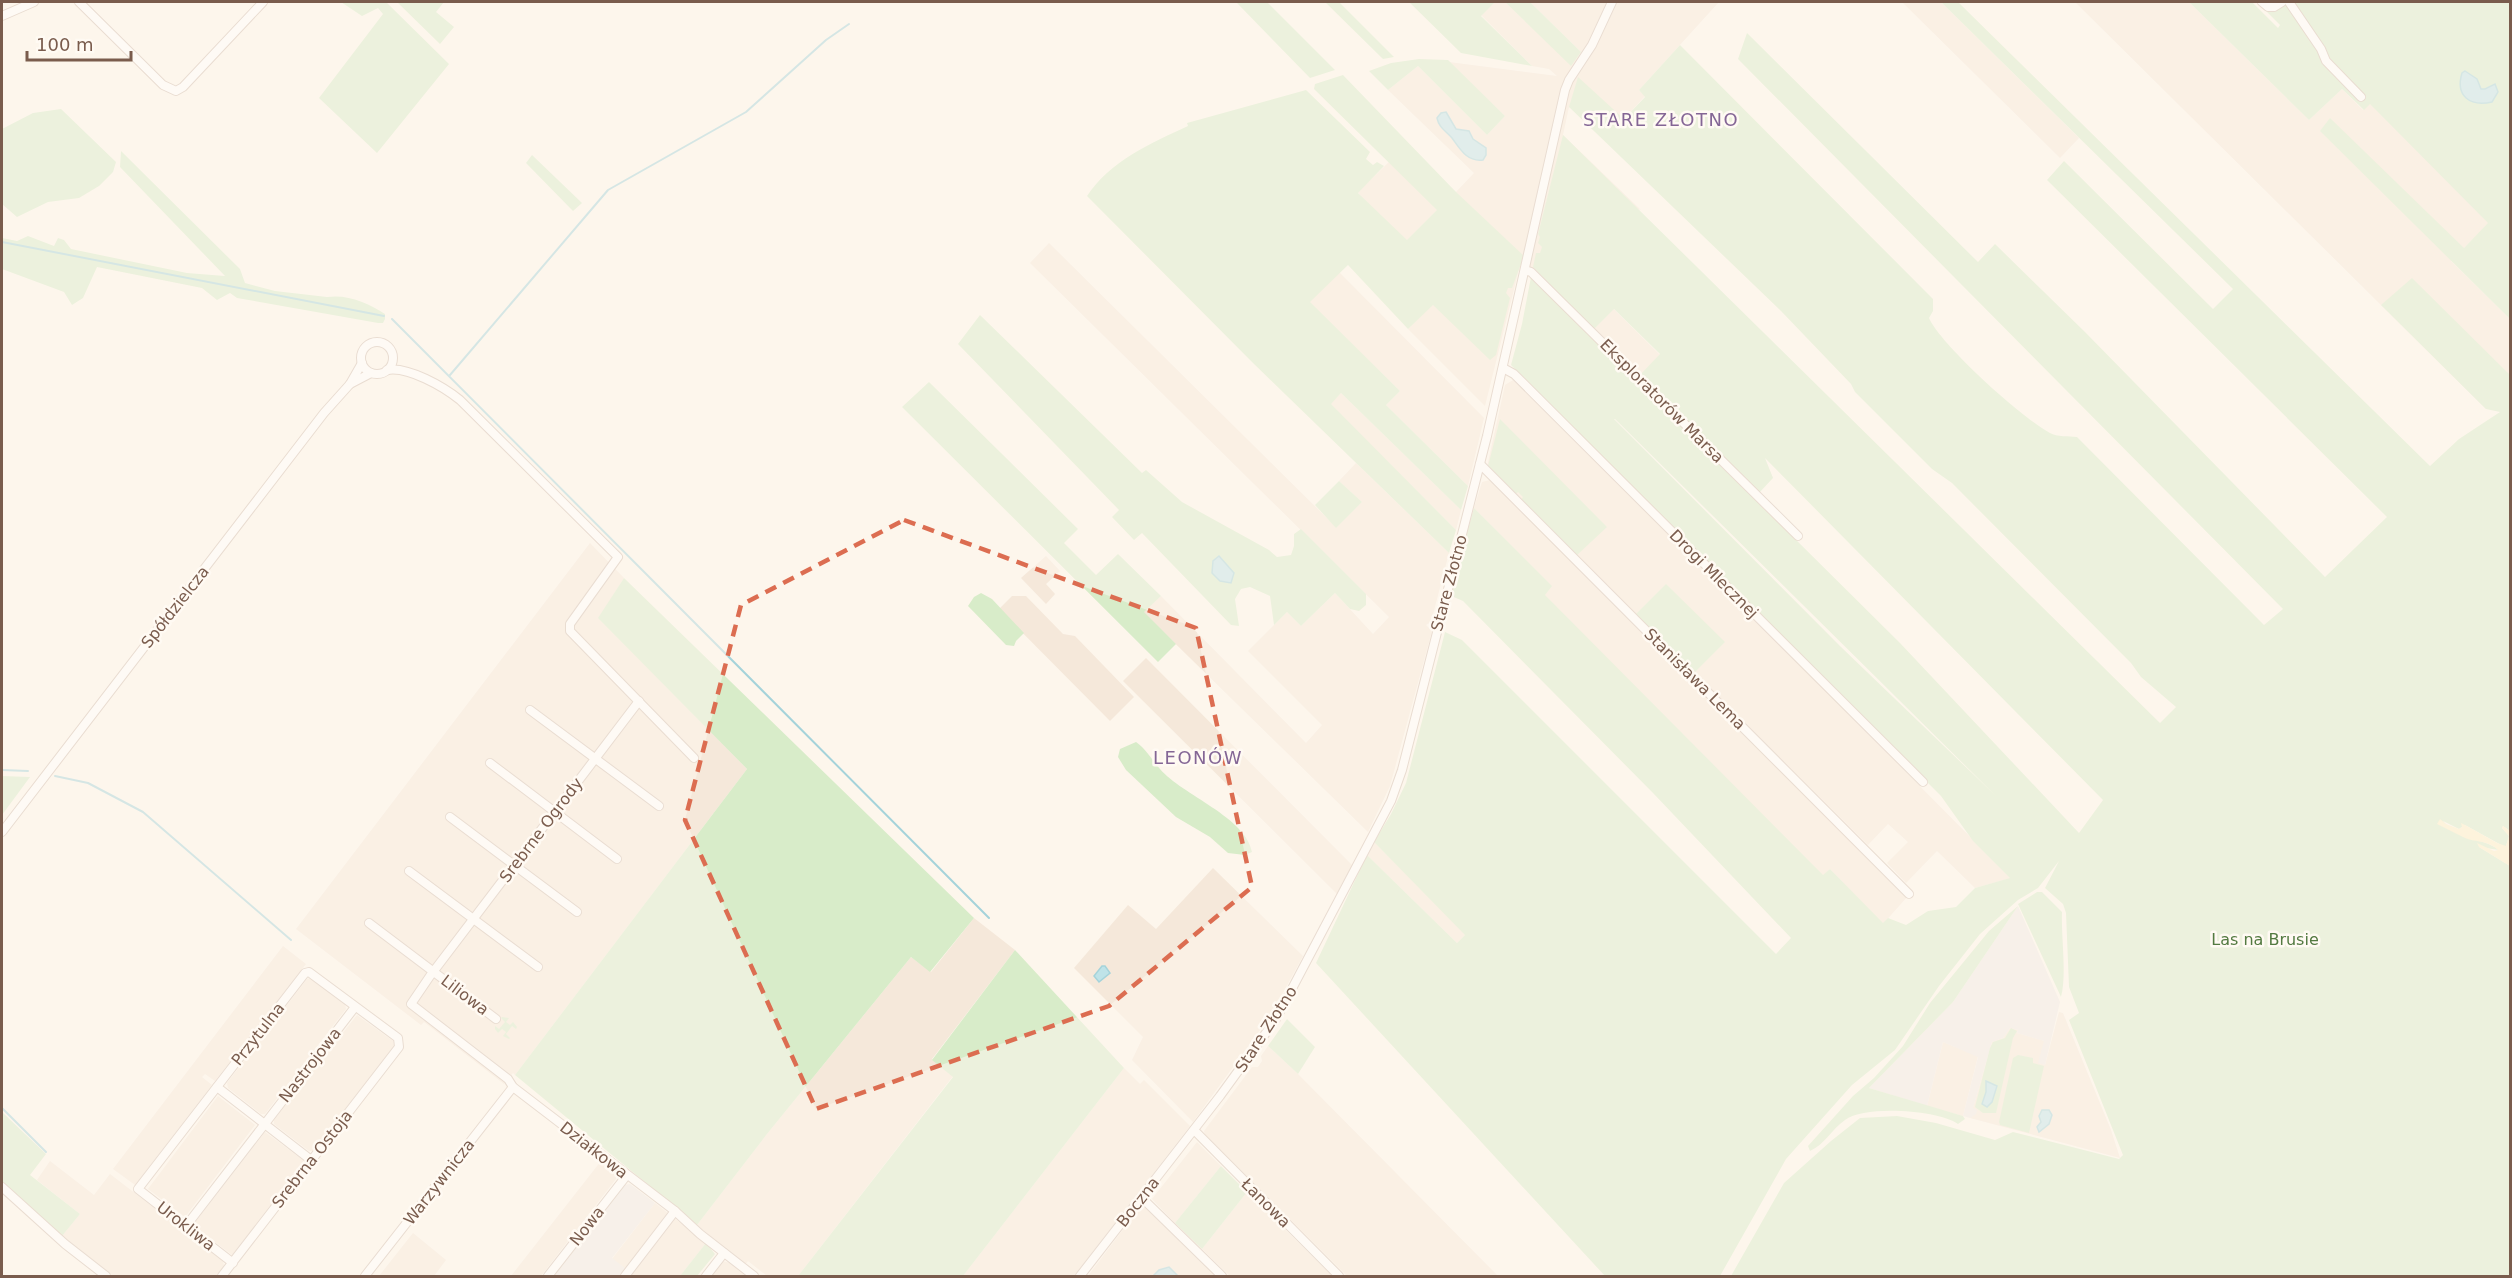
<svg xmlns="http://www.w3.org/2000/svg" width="2512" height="1278" font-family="'DejaVu Sans',sans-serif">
  <rect width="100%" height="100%" fill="#fdf6ec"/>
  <g fill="#f5e8da">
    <polygon points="1495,2 1505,2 1571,65 1581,52 1530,2 1719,2 1639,90 1645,96 1624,119 1569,107 1563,135 1641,210 1553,177 1538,234 1763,457 1773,478 1640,375 1529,267 1520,265 1485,406 1408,329 1432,304 1358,192 1390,161 1456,192 1474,173 1388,90 1418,66 1487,135 1505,116 1449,62 1557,76 1549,69 1532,66 1481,15"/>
    <polygon points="1902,2 1941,2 2079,138 2060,158"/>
    <polygon points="2075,2 2189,2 2309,120 2342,89 2363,110 2370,103 2489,223 2451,261 2510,319 2510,381 2486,409"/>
    <polygon points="1049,243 1336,527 1362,502 1339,481 1356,463 1449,553 1431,622 1426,625 1432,631 1390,786 1368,832 1143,612 1161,596 1306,743 1322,725 1248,651 1287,612 1301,626 1335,593 1373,634 1389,617 1030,263"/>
    <polygon points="1339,272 1484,418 1468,486 1386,405 1400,391 1309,302"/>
    <polygon points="1513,380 1659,523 2011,878 1975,888 1937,851 1906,883 1887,863 1908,842 1888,824 1868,845 1487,467 1505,385"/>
    <polygon points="1341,393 1461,510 1456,530 1330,404"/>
    <polygon points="1490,480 1908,896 1883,924 1830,869 1823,876 1544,595 1551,586 1474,508 1482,482"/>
    <polygon points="590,543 624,578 599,618 747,769 515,1075 513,1073 504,1084 424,1022 421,1025 296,929"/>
    <polygon points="1046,556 1060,571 1046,584 1055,594 1046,604 1021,578"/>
    <polygon points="1012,596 1026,596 1063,634 1075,636 1134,697 1110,721 999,609"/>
    <polygon points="1146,658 1353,866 1338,895 1123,681"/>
    <polygon points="1374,842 1466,934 1457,943 1367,855"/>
    <polygon points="1213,868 1303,956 1271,1015 1193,1122 1132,1060 1143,1037 1074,968 1128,905 1156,929"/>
    <polygon points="974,918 1015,950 932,1059 953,1076 798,1276 767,1276 748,1261 745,1265 697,1225 767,1134 911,957 931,972"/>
    <polygon points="283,946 306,964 215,1081 205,1074 202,1077 212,1085 135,1185 113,1169"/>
    <polygon points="311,978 345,1004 346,1009 265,1114 261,1114 228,1088 227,1083 307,979"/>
    <polygon points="2059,1012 2063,1013 2111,1130 2120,1158 1970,1118 1992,1042 2003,1038 2010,1028 2018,1030 2017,1033 2045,1041 2039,1063 2045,1065"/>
    <polygon points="357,1015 393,1041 394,1046 313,1151 309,1151 274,1124 274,1120"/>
    <polygon points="1943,1042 1978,1056 1963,1116 1927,1106"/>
    <polygon points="1268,1046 1298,1074 1498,1276 1347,1276 1205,1135 1204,1131 1252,1067 1258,1067 1262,1061 1261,1056"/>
    <polygon points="1124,1068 1140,1084 1144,1080 1190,1126 1074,1276 963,1276"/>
    <polygon points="218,1096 255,1125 185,1217 148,1189"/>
    <polygon points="265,1132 303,1160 303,1163 232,1255 193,1225"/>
    <polygon points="1197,1142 1221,1166 1175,1223 1152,1199"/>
    <polygon points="50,1161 94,1195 110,1174 223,1261 224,1266 216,1276 113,1276 62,1236 80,1214 37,1180"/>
    <polygon points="601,1161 616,1172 616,1179 541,1276 511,1276"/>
    <polygon points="1247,1192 1332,1276 1230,1276 1202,1249"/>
    <polygon points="655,1203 669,1214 626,1269 612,1259"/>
    <polygon points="1140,1207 1146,1208 1216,1276 1088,1276"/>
    <polygon points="674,1218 706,1243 680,1276 629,1276"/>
    <polygon points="413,1233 446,1260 434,1276 379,1276"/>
    <polygon points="722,1261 731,1263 749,1276 710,1276"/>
  </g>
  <g fill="#efe9e4">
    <polygon points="2018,906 2060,1002 2045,1065 2038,1063 2044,1041 2017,1033 2018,1030 2010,1028 2003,1038 1992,1042 1973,1108 1977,1110 1976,1114 1970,1118 1963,1116 1978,1057 1943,1042 1927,1106 1869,1088 1953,1002"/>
    <polygon points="630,1184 655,1203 612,1258 626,1269 620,1276 554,1276 624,1185"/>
  </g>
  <g fill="#d8ecc9" fill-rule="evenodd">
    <polygon points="341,2 386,2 449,64 377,153 319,98 383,14 378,8 362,16"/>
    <polygon points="397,2 444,2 436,12 454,27 440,44"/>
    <polygon points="1236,2 1267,2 1335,70 1310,78"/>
    <polygon points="1325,2 1339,2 1394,57 1383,59"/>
    <polygon points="1409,2 1495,2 1481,16 1532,66 1461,53"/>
    <polygon points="1505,2 1530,2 1581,52 1571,66"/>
    <path d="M1941,2H1958L2430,466L2459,439L2500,412L2486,409L2381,305L2412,278L2510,375V831L2503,826L2502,828L2509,836L2506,846H2503L2465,825L2459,829L2443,821C2458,841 2480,836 2499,850L2479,847L2510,866V1276H1731L1784,1183L1831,1141L1860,1118L1897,1116L1936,1123L1995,1140L2013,1132L2119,1159L2123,1155L2069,1020L2079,1013L2069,987L2066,913L2063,904L2045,888L2059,861L2038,888L2018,900L1980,934L1939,986L1895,1050L1852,1085L1786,1159L1720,1276H1605L1316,963L1367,855L1457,943L1465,935L1374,842L1391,814L1406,783L1445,632L1462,640L1776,954L1791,938L1653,793L1463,601L1449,595L1474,508L1552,586L1545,595L1823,875L1830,869L1883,923L1888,918L1906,925L1928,911L1956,907L1975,888L2010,878L1973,841L1941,796L1511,365L1522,324L1531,277L1900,643L2079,833L2103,800L1765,458L1773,478L1759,493L1640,375L1660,354L1614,309L1594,329L1533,267L1536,253H1540L1542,247L1538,243L1540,237L1538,234L1563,135L2160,723L2176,707L2141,677L2131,663L1952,483L1932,469L1855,392L1851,384L1781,311L1569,107L1578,77L1624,119L1645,97L1639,90L1680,45L1933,299V311L1929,318C1941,345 2022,418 2050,433C2057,437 2069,436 2077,437L2264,625L2283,609L1738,59L1747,33L1978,262L1995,244L2085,332L2325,577L2387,517L2047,180L2064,161L2213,309L2233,289ZM1614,419H1615L1997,797L1840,646Z"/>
    <polygon points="2189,2 2252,2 2278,28 2280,25 2257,2 2510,2 2510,319 2320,131 2330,118 2464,248 2488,223 2370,104 2364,110 2342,89 2309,120"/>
    <polygon points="1419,59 1448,60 1505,116 1487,135 1418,66 1388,90 1369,71 1391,63"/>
    <path d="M1343,75L1456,192L1524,256L1512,288H1508L1506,293L1510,298L1496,355L1490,360L1433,305L1408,329L1348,265L1310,302L1400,391L1386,405L1468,486L1461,510L1341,393L1331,404L1456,530L1449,553L1253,363L1087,196C1110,161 1151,143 1188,126L1187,123L1306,90L1370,152L1366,159L1373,165L1377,162L1384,166L1358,193L1407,240L1437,210L1314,89L1315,84Z"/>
    <polygon points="61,109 116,162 113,172 99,186 79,198 48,202 17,217 2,204 2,129 33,113"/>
    <path d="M121,151L240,269L245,283L275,291L327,297C348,294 368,303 385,314V319L383,323H378L237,298L230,293L217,300L202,288L97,267L83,298L72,305L64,292L2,269V238L17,241L28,236L54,246L58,238L64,240L71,249L187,273L225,276L120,167Z"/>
    <polygon points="532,155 582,203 573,211 526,163"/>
    <polygon points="980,315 1142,473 1146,470 1182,502 1269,550 1277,557 1291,555 1294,546 1294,534 1301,529 1366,594 1366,605 1359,611 1350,609 1335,593 1301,626 1287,612 1274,625 1270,596 1250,587 1241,589 1235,599 1239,626 1231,625 1142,533 1134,540 1112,517 1119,510 958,344"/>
    <polygon points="929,382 1078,529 1064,543 1096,575 1118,554 1161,596 1144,612 1176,644 1158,662 902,407"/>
    <polygon points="1500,419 1607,527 1576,556 1521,500 1523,497 1518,492 1516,494 1488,466"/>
    <polygon points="1339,481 1362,502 1336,528 1315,505"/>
    <polygon points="624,578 974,918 930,972 911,957 767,1134 697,1225 515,1075 747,769 598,618"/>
    <polygon points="1666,584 1725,642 1695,672 1636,614"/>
    <polygon points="981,593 992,599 1024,633 1016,641 1014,646 1006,645 968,606 974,597"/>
    <path d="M1136,742C1147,750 1151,759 1160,769C1182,795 1246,817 1252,852L1245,855L1228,853L1210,837L1176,817L1126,770L1118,757L1120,749Z"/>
    <polygon points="2,776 30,777 2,815"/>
    <path d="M2037,892H2042L2062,912C2061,937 2067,975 2061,997L2018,904Z"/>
    <path d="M2018,906L1953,1002L1869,1088L1963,1116L1965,1119L1958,1124C1938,1110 1865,1105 1845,1120C1832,1129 1824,1145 1810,1151L1808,1146L1853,1096L1874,1078L1903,1046L1930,1003L1989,931Z"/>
    <polygon points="1015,950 1124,1068 963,1276 798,1276 953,1077 932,1060"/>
    <polygon points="502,1017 509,1018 506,1022 510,1025 513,1022 517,1027 516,1029 512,1026 506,1034 510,1038 509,1039 503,1036 506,1032 502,1029 498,1033 495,1029 495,1026 499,1029 505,1022 501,1018"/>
    <polygon points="1287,1019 1315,1047 1298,1074 1268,1046"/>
    <polygon points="2011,1028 2017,1031 2013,1038 1996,1113 1983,1113 1975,1107 1990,1048 1993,1042 2005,1038"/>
    <polygon points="2018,1055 2033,1058 2033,1063 2044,1066 2029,1133 2000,1125 1999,1122 2013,1058"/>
    <polygon points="2,1112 46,1154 30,1175 80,1214 62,1236 2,1181"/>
    <polygon points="1221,1166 1247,1192 1202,1249 1175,1223"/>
    <polygon points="706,1243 715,1254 697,1276 680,1276"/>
  </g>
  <path fill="#fcefc7" d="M2440,819L2446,824L2459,829L2462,827L2461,823L2465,825L2497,843L2506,846L2509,836L2502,828L2503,826L2510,831V866L2479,847L2477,843L2494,851L2498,850C2487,839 2474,843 2463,837C2454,833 2446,828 2437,824Z"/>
  <g fill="#bfe3e8" stroke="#a5d3da" stroke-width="1.5">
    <path d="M2465,71L2477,79L2481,89H2485L2495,84L2498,92L2492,102C2470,107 2455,96 2462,73Z"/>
    <path d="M1446,112L1456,129L1469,131L1473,139L1486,148V155L1483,160C1467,162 1460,149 1452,138C1446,131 1439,128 1437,118L1441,113Z"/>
    <polygon points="1219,556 1234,573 1231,583 1220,581 1212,573 1213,561"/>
    <polygon points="1102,966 1105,966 1110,973 1099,982 1094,976"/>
    <polygon points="1986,1081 1997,1086 1992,1102 1987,1107 1982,1104 1986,1092"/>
    <polygon points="2042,1110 2049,1110 2052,1115 2049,1124 2039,1132 2037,1127 2041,1122 2039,1116"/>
    <polygon points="1169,1267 1177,1275 1176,1276 1153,1276 1159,1270"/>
  </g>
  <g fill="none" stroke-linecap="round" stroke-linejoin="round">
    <g stroke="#a5d3da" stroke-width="2">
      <polyline points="2,242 384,316"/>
      <polyline points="392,319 989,918"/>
      <polyline points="450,375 608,190 746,112 826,40 849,24"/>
      <polyline points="2,770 28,771"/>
      <polyline points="55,776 88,783 143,812 291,940"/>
      <polyline points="2,1108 46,1152"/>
    </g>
    <g stroke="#d1beb0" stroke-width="10">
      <g id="minor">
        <polyline points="79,2 163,85 176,91 183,87 263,2"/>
        <polyline points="2262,2 2268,7 2274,7 2282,2"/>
        <polyline points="2289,2 2321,49 2326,61 2361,97"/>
        <polyline points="2,16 34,2"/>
        <polyline points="1525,270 1531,272 1798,536"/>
        <circle cx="377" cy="358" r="16"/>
        <polyline points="1503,368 1514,374 1923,782"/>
        <path d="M387,370C408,366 444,387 460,400L618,557L570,624V631L694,758"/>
        <polyline points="350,384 371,373"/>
        <polyline points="1480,464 1909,894"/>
        <polyline points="639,701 430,976 411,1004 508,1079 513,1087 675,1211 700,1234 754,1276"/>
        <polyline points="530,710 659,806"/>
        <polyline points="490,763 617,859"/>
        <polyline points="450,817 577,912"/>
        <polyline points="2,832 324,413 350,384 362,363"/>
        <polyline points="409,871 538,967"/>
        <polyline points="369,923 496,1019"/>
        <polyline points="217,1087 311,1160"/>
        <polyline points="1194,1130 1339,1276"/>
        <polyline points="2,1187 65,1244 106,1276"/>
        <polyline points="1141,1197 1222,1276"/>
        <polyline points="186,1226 355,1007"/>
        <polyline points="222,1276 399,1047 398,1038 309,972 305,973 138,1189 233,1263"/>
        <polyline points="365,1276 513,1087"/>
        <polyline points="548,1276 627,1175"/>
        <polyline points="625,1276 675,1211"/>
        <polyline points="706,1276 724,1253"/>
        <polyline points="1080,1276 1220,1096 1276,1019 1391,801 1402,770 1487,436 1565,90 1569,80 1592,45 1612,2"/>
      </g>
    </g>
    <use href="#minor" stroke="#fff" stroke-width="8"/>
  </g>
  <path d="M0 0H2512V1278H0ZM904,520L1196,628L1252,887L1109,1006L816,1109L685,820L741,605Z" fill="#fdf6ec" fill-opacity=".55" fill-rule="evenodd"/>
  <path fill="none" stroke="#dc6d51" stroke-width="4.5" stroke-dasharray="12 8" stroke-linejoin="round" d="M904,520L1196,628L1252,887L1109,1006L816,1109L685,820L741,605Z"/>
  <g text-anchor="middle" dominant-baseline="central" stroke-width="5" stroke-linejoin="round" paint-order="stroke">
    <g font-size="16" fill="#7a5c4d" stroke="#fffaf3">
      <text transform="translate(1662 401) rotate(45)">Eksploratorów Marsa</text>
      <text transform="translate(1714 574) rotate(45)">Drogi Mlecznej</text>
      <text transform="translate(1449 583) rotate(-75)">Stare Złotno</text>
      <text transform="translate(175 607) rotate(-52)">Spółdzielcza</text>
      <text transform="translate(1695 679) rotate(45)">Stanisława Lema</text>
      <text transform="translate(541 830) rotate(-53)">Srebrne Ogrody</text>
      <text transform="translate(465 995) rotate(37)">Liliowa</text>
      <text transform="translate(1266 1029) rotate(-57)">Stare Złotno</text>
      <text transform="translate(258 1034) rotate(-52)">Przytulna</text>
      <text transform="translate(310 1065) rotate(-52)">Nastrojowa</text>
      <text transform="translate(594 1150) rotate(38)">Działkowa</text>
      <text transform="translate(312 1159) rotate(-52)">Srebrna Ostoja</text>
      <text transform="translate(439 1182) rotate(-52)">Warzywnicza</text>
      <text transform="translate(1138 1202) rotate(-52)">Boczna</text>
      <text transform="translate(1266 1203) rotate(45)">Łanowa</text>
      <text transform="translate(186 1226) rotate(38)">Urokliwa</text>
      <text transform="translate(587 1226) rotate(-52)">Nowa</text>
    </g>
    <g font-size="16" fill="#537a41" stroke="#fffaf3">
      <text x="2265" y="939">Las na Brusie</text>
    </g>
    <g font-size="18" letter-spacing="1.5" fill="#846695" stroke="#fffaf3">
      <text x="1661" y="119">STARE ZŁOTNO</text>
      <text x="1198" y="757">LEONÓW</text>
    </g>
  </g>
  <rect width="2512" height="1278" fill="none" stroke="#7a5c4d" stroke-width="6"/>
  <path d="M27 51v9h104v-9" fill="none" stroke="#7a5c4d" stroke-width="3"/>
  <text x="36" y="51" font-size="18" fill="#7a5c4d" stroke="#fffaf3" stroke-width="4.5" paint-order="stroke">100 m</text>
</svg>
